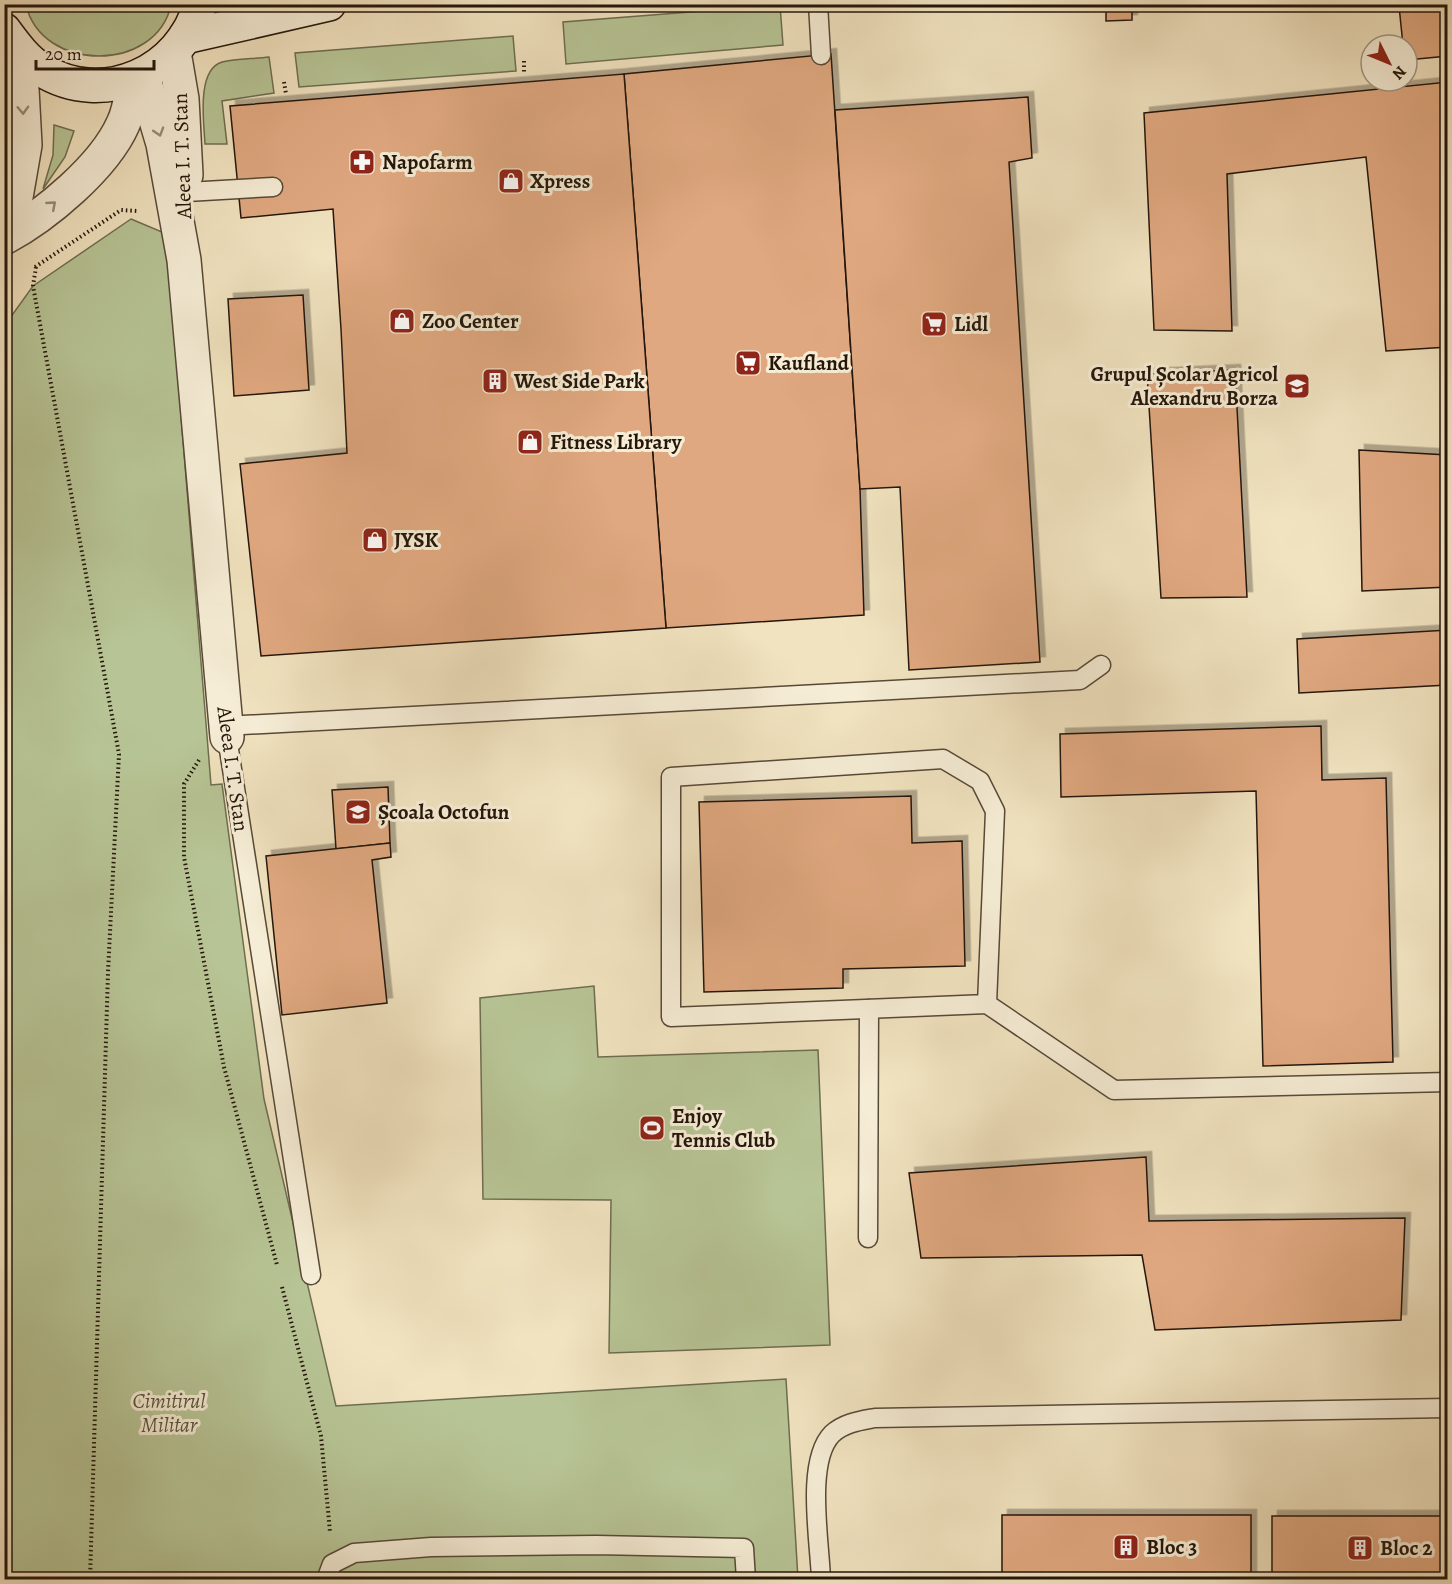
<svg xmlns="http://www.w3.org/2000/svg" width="1452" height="1584" font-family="Alegreya,serif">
  <defs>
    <filter id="shadow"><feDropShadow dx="5.5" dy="-5.5" stdDeviation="0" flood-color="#0004"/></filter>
  </defs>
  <rect width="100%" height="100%" fill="#f1e3c0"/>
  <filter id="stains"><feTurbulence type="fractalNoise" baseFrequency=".00333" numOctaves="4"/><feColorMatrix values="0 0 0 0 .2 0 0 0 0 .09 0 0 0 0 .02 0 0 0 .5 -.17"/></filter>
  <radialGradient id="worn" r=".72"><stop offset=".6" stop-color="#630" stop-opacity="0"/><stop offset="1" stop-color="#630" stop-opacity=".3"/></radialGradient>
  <g fill="#b7c495" stroke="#6e6d50" stroke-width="1.5">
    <path d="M26,5V4L171,5C156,73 42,73 26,5Z"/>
    <polygon points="780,5 783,45 566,64 563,22"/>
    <polygon points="513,36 516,71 299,87 295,53"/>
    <path d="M269,57L274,93L222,101L227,144H205C204,123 196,70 222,62C236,58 254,59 269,57Z"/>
    <polygon points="54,125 74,131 65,157 43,189 53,155"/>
    <polygon points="131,219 162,232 169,268 211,785 222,784 264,1099 336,1406 786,1379 798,1579 5,1580 5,325 33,286"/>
    <polygon points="594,986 598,1057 818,1050 830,1345 609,1353 611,1200 483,1199 480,998"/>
  </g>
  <g fill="#e0a880" stroke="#24160a" stroke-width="1.5" filter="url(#shadow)">
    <polygon points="1106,4 1132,4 1132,20 1106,21"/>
    <polygon points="1448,4 1448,56 1407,60 1407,45 1403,45 1399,6"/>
    <polygon points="831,54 860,489 864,615 666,628 624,74"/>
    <polygon points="624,74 666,628 261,656 240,464 347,453 341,329 333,209 241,218 230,106"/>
    <polygon points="1448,82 1448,347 1386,351 1366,157 1227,174 1232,331 1154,330 1144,113"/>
    <polygon points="1028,97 1032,158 1009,162 1040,662 909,670 900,487 860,489 835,110"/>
    <polygon points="303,295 309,390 234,396 228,299"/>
    <polygon points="1235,370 1247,597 1161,598 1147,374"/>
    <polygon points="1359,450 1448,455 1448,587 1362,591"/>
    <polygon points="1448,630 1448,685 1299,693 1297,639"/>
    <polygon points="1321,726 1322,780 1386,778 1393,1062 1263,1066 1256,791 1061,797 1060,734"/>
    <polygon points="388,787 390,843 336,849 332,790"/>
    <polygon points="911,796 912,843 962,841 965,966 843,969 843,988 704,992 699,802"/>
    <polygon points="390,843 391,857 372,860 387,1003 282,1015 266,856"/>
    <polygon points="1146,1157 1149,1221 1405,1218 1401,1320 1155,1330 1142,1255 921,1258 909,1173"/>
    <rect x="1002" y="1515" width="249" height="65"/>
    <rect x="1272" y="1516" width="176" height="64"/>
  </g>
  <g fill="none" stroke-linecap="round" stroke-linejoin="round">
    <g stroke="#574938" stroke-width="21">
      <g id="service">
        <polyline points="818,4 821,55"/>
        <polyline points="187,192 273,187"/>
        <polyline points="225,726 1080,680 1101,665"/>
        <polyline points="227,737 311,1275"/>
        <polyline points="987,1004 671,1017 671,777 943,759 980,781 995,811 987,1004 1114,1090 1448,1082"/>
        <polyline points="868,1238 869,1009"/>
        <polyline points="326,1580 332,1564 354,1553 431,1547 596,1545 744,1548 746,1580"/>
        <path d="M821,1580C820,1542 805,1462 832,1434C844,1423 859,1421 875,1418L1448,1408"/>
      </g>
    </g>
    <g stroke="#574938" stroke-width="36">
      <g id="minor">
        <polyline points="174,52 182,99 186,175"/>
        <polyline points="143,76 163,144 184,260 227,737"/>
        <polyline points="4,232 15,203 25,145 20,52"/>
        <path d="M4,238C45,216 104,167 123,124C130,110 131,94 134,79"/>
      </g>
    </g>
    <g stroke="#24160a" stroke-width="36">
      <g id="secondary">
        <path d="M4,30C15,45 26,60 42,70C103,108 182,72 200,4"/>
        <polyline points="185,37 329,4"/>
      </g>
    </g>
    <g stroke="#24160a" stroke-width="4" stroke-dasharray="1.5 3" stroke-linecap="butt">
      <polyline points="524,61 524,74"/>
      <polyline points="284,82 286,94"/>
      <polyline points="35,267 121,210 137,211"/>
      <polyline points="36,267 33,286 119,754 108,972 90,1580"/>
      <polyline points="199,760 184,784 184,857 224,1067 277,1265"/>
      <polyline points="282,1287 321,1436 330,1532"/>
    </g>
    <use href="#service" stroke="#f6edd6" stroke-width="18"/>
    <use href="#minor" stroke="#f6edd6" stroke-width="33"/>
    <use href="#secondary" stroke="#f6edd6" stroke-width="33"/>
  </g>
  <defs><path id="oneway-chevron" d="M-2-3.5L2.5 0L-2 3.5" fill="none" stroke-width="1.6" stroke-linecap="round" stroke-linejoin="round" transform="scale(1.5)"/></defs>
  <g stroke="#988c7a">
    <use href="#oneway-chevron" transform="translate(23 110) rotate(88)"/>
    <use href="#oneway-chevron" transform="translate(159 132) rotate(73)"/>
    <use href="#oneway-chevron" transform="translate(52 205) rotate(-41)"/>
  </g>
  <defs>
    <g id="pharmacy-square" transform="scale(1.35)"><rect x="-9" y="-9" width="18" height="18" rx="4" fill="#8f2418" stroke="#f6edd6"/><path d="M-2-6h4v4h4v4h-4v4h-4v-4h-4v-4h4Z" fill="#fff"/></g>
    <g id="shop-square" transform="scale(1.35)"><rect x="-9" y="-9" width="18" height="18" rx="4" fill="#8f2418" stroke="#f6edd6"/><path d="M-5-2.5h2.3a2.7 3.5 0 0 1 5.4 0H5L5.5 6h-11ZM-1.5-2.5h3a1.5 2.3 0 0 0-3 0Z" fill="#fff"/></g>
    <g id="supermarket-square" transform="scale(1.35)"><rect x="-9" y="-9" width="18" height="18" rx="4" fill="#8f2418" stroke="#f6edd6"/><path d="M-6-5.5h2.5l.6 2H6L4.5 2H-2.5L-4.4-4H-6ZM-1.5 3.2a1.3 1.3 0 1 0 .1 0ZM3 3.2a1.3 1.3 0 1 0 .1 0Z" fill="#fff"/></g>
    <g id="building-square" transform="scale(1.35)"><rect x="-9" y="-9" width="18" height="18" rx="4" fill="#8f2418" stroke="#f6edd6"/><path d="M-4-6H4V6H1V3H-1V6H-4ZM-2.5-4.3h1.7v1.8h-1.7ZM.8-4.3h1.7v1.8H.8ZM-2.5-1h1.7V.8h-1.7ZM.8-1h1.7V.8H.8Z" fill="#fff"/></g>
    <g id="school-square" transform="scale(1.35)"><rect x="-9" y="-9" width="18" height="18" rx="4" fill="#8f2418" stroke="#f6edd6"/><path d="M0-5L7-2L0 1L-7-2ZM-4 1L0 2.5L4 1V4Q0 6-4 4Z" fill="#fff"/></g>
    <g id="stadium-square" transform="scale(1.35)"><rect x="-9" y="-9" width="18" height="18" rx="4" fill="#8f2418" stroke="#f6edd6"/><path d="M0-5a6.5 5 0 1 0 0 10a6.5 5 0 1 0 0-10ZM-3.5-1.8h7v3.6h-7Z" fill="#fff"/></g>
  </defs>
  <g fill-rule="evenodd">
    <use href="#pharmacy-square" x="362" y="162"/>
    <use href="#shop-square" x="511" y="181"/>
    <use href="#shop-square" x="402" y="321"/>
    <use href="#supermarket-square" x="934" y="324"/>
    <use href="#supermarket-square" x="748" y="363"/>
    <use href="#building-square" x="495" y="381"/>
    <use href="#school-square" x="1297" y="386"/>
    <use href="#shop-square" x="530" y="442"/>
    <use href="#shop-square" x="375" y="540"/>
    <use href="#school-square" x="358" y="812"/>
    <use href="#stadium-square" x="652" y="1128"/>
    <use href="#building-square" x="1126" y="1547"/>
    <use href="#building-square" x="1360" y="1548"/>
  </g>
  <g text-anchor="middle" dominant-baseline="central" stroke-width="6" stroke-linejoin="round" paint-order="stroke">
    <g font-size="21" fill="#24160a" stroke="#f6edd6">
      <text transform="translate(182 156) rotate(-92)">Aleea I. T. Stan</text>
      <text transform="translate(233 769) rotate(82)">Aleea I. T. Stan</text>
    </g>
    <g font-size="21" font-weight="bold" fill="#24160a" stroke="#f6edd6" text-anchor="start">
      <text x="382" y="162">Napofarm</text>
      <text x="530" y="181">Xpress</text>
      <text x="422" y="321">Zoo Center</text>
      <text x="954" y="324">Lidl</text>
      <text x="768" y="363">Kaufland</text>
      <text x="1278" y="374" text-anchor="end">Grupul Școlar Agricol<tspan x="1278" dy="24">Alexandru Borza</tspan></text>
      <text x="514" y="381">West Side Park</text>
      <text x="550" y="442">Fitness Library</text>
      <text x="394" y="540">JYSK</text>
      <text x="378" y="812">Școala Octofun</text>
      <text x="672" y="1116">Enjoy<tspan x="672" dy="24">Tennis Club</tspan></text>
      <text x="1146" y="1547">Bloc 3</text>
      <text x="1380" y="1548">Bloc 2</text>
    </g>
    <g font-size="21" font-style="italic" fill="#57533b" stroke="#f6edd6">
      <text x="169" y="1401">Cimitirul<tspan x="169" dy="24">Militar</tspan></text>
    </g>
  </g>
  <rect width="1452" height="1584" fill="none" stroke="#f1e3c0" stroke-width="24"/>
  <rect x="6" y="6" width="1440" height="1572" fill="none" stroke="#24160a" stroke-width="3"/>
  <rect x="12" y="12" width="1428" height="1560" fill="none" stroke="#24160a" stroke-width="1.5"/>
  <g transform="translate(1389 63) rotate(133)"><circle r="28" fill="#f6edd6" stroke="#a29784" stroke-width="1.5"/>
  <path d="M0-4.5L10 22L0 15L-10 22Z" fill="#8f2418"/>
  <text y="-9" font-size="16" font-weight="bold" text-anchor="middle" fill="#24160a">N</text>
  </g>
  <path d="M36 60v9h118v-9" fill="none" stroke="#24160a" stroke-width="3"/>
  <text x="45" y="60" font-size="18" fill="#24160a" stroke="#f6edd6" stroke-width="4.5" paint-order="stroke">20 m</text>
  <rect width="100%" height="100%" filter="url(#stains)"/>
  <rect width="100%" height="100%" fill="url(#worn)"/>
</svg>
